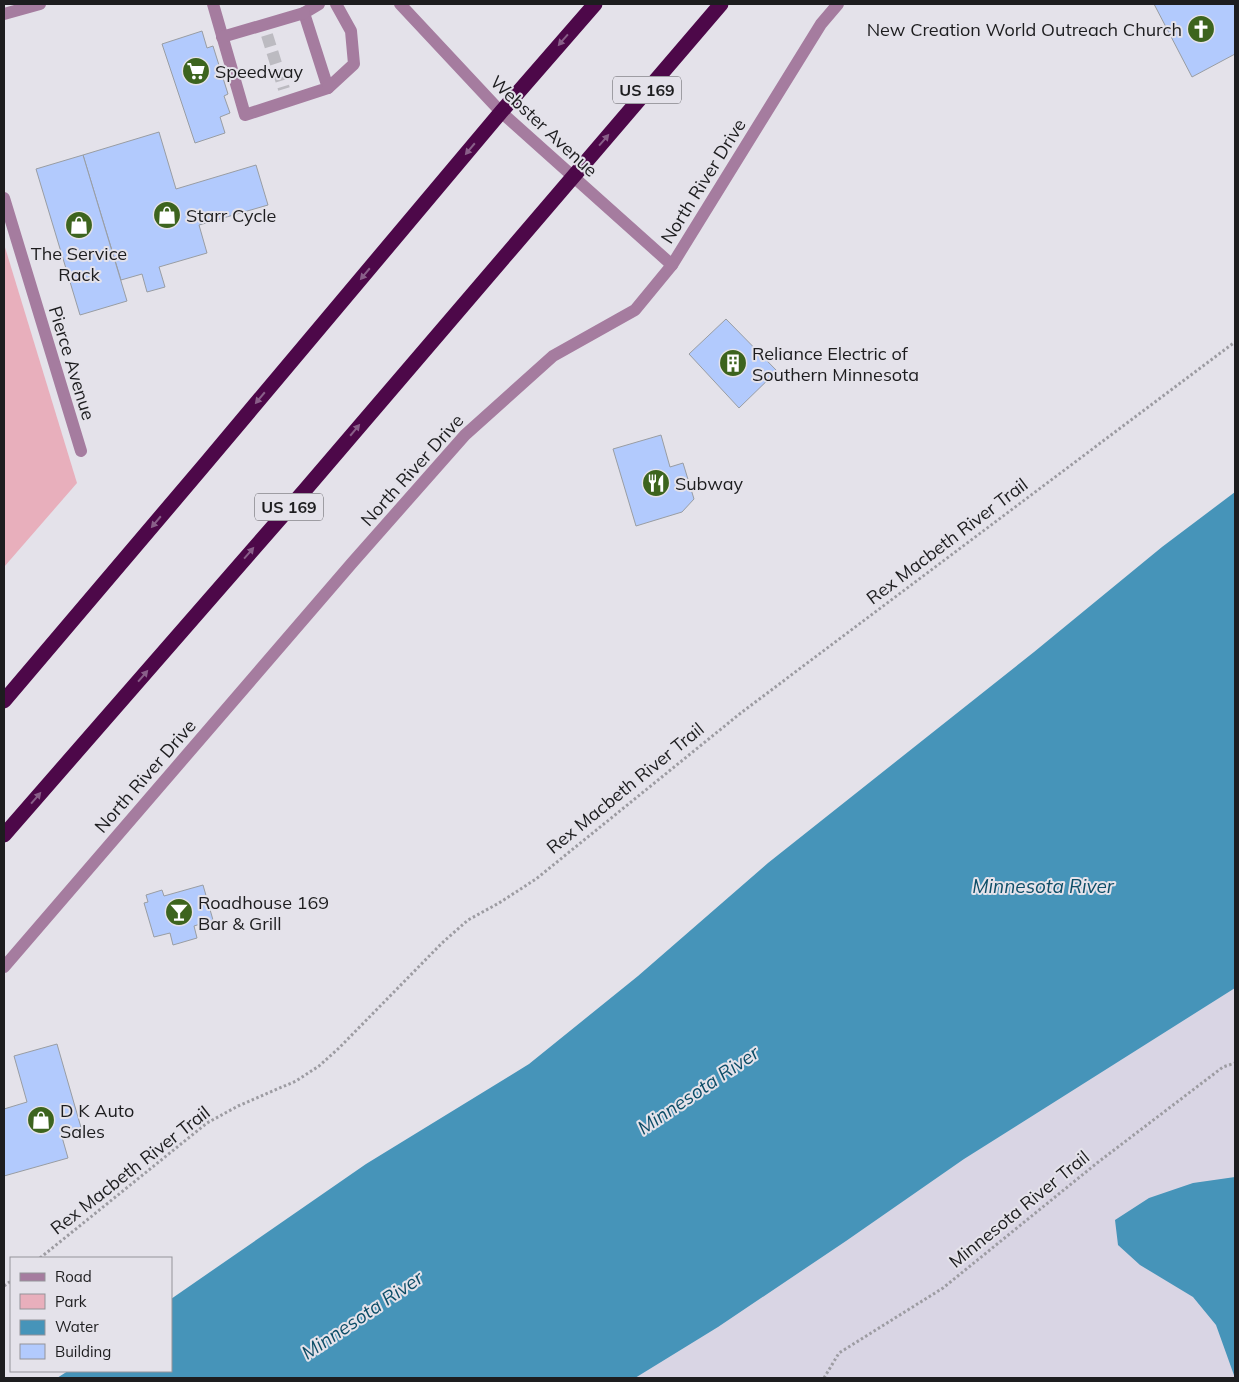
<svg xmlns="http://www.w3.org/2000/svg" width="1239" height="1382" font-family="Mulish,sans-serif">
  <rect width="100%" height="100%" fill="#e4e2ea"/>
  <polygon fill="#d9d5e4" points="1235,874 1235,1378 455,1378"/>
  <polygon fill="#e8afbc" points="4,244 77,483 4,567"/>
  <g fill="#4694b9">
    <polygon points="1235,492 1235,988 964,1159 846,1241 718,1327 635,1378 57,1378 68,1371 171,1371 171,1299 366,1164 529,1064 638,976 768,863 1034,652 1162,547"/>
    <polygon points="1235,1177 1235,1378 1216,1325 1193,1297 1140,1265 1118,1245 1115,1220 1149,1198 1193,1183"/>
  </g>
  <g fill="#b2cafd" stroke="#999da3">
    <polygon points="1154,4 1235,4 1235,54 1192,77"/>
    <polygon points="202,31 207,48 213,46 228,94 224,96 230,113 220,117 225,133 195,143 162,44"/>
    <polygon points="159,132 176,189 256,165 268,205 199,225 207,253 159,267 165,287 147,292 142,274 121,280 83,155"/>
    <polygon points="83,155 127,301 80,315 36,169"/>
    <polygon points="726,319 777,371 739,408 689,354"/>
    <polygon points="661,435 670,467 683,463 694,499 682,512 636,526 613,449"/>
    <polygon points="203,885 213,920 194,926 197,938 173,945 170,933 154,937 144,903 148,902 146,895 162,890 164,896"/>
    <polygon points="57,1044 82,1131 62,1137 68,1158 4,1176 4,1109 27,1102 14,1056"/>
  </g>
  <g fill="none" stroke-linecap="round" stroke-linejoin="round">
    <polyline stroke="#bcbbc1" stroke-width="12" stroke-dasharray="12 6" stroke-linecap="butt" points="267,35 284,89"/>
    <g stroke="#9d9ca2" stroke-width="3" stroke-dasharray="2.5 2.5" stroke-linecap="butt">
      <polyline points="40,1258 207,1123 238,1106 296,1081 319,1066 339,1048 442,943 468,920 499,903 536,879 742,712 1235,342"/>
      <polyline points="4,1286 11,1281"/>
      <polyline points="824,1378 839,1353 943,1288 1097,1163 1223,1067 1235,1063"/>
    </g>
    <g stroke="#a57c9f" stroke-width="12">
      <polyline points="213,4 245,115 328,88 304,13 319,4"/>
      <polyline points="400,4 501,112 672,265"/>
      <polyline points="4,14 40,4"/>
      <polyline points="222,37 304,13"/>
      <polyline points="328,88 354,64 351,31 336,4"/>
      <polyline points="4,198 81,451"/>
      <polyline points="4,967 352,563 465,435 553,356 635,310 672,265 821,24 838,4"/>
    </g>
    <g stroke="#4d0849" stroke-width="15">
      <polyline points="4,701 206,463 501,112 595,4"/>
      <polyline points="4,835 305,490 721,4"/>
    </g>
  </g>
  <defs><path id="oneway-solid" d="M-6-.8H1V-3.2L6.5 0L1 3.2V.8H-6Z" transform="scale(1.25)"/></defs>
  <g fill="#895f89">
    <use href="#oneway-solid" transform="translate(563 40) rotate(131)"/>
    <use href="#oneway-solid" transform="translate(604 140) rotate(-49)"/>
    <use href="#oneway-solid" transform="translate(470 149) rotate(130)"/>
    <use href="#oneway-solid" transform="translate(365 274) rotate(130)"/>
    <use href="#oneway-solid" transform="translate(260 398) rotate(130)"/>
    <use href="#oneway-solid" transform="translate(355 430) rotate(-50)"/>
    <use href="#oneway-solid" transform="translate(156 522) rotate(130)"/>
    <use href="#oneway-solid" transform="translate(249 553) rotate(-49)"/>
    <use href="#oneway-solid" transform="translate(143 676) rotate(-49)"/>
    <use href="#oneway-solid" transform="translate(36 798) rotate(-49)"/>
  </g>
  <defs>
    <g id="church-disc" transform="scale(1.4375)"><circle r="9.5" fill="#3d641e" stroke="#e4e2ea"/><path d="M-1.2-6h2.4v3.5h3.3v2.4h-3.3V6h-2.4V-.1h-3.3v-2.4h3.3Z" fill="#fff"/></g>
    <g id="supermarket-disc" transform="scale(1.4375)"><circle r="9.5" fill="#3d641e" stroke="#e4e2ea"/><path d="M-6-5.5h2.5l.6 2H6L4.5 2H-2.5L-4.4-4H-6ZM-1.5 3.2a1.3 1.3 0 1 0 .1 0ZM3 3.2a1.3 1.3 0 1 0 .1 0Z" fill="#fff"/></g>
    <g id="shop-disc" transform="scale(1.4375)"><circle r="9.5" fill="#3d641e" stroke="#e4e2ea"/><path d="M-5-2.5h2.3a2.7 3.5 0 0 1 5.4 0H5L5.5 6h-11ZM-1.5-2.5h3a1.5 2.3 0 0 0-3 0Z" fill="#fff"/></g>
    <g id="building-disc" transform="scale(1.4375)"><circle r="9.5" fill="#3d641e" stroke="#e4e2ea"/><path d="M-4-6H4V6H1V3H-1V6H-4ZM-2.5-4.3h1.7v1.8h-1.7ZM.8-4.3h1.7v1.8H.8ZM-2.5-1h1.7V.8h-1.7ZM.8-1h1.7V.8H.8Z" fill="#fff"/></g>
    <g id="restaurant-disc" transform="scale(1.4375)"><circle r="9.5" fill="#3d641e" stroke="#e4e2ea"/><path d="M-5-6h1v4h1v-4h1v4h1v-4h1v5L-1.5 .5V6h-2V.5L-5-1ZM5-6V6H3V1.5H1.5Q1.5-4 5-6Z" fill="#fff"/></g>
    <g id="bar-disc" transform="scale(1.4375)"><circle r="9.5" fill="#3d641e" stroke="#e4e2ea"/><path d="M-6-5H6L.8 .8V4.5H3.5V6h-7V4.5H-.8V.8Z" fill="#fff"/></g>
  </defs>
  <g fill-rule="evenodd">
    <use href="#church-disc" x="1201" y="29"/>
    <use href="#supermarket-disc" x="196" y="71"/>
    <use href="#shop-disc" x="167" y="215"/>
    <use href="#shop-disc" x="79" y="225"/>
    <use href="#building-disc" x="733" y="363"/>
    <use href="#restaurant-disc" x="656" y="483"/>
    <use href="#bar-disc" x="179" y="912"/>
    <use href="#shop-disc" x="41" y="1120"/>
  </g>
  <g text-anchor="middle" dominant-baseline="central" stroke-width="4" stroke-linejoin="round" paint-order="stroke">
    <g fill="#e4e2ea" stroke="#59585c" stroke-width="1">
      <rect x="613" y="76.5" width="68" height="27" rx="4"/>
      <rect x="255" y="493.5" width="68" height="27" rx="4"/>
    </g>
    <g font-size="16" font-weight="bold" fill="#1d1d1f">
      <text x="647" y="90">US 169</text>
      <text x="289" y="507">US 169</text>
    </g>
    <g font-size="18" fill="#1d1d1f" stroke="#e4e2ea" text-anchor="start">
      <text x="1182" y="29" text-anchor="end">New Creation World Outreach Church</text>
      <text x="215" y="71">Speedway</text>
      <text x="186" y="215">Starr Cycle</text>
      <text x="79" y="253" text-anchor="middle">The Service<tspan x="79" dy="21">Rack</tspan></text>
      <text x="752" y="353">Reliance Electric of<tspan x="752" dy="21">Southern Minnesota</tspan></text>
      <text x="675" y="483">Subway</text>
      <text x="198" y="902">Roadhouse 169<tspan x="198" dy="21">Bar &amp; Grill</tspan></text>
      <text x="60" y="1110">D K Auto<tspan x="60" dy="21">Sales</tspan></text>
    </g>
    <g font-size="18" fill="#1d1d1f" stroke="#e4e2ea">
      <text transform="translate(544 126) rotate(43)">Webster Avenue</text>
      <text transform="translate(703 181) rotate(-58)">North River Drive</text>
      <text transform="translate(72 363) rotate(73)">Pierce Avenue</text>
      <text transform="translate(412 470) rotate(-48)">North River Drive</text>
      <text transform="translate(947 541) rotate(-37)">Rex Macbeth River Trail</text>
      <text transform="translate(145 776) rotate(-49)">North River Drive</text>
      <text transform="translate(625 788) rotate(-39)">Rex Macbeth River Trail</text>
      <text transform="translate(130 1170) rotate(-38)">Rex Macbeth River Trail</text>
      <text transform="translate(1019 1209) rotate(-39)">Minnesota River Trail</text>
    </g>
    <g font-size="19" font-style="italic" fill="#0d4d67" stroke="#e4e2ea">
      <text x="1043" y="886">Minnesota River</text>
      <text transform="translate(698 1090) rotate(-34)">Minnesota River</text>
      <text transform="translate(362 1315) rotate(-34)">Minnesota River</text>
    </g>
  </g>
  <rect width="1239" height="1382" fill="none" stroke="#1d1d1f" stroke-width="10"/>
  <rect x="10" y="1257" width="162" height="115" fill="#e4e2ea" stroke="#949399"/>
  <rect x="20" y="1273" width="25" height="8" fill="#a57c9f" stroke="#949399"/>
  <text x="55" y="1282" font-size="15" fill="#1d1d1f">Road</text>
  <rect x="20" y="1294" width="25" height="15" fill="#e8afbc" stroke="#949399"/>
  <text x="55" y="1307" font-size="15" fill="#1d1d1f">Park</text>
  <rect x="20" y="1320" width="25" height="15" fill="#4694b9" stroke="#949399"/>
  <text x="55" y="1332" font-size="15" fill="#1d1d1f">Water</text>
  <rect x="20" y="1344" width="25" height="15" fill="#b2cafd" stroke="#949399"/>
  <text x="55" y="1357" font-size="15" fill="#1d1d1f">Building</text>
</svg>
